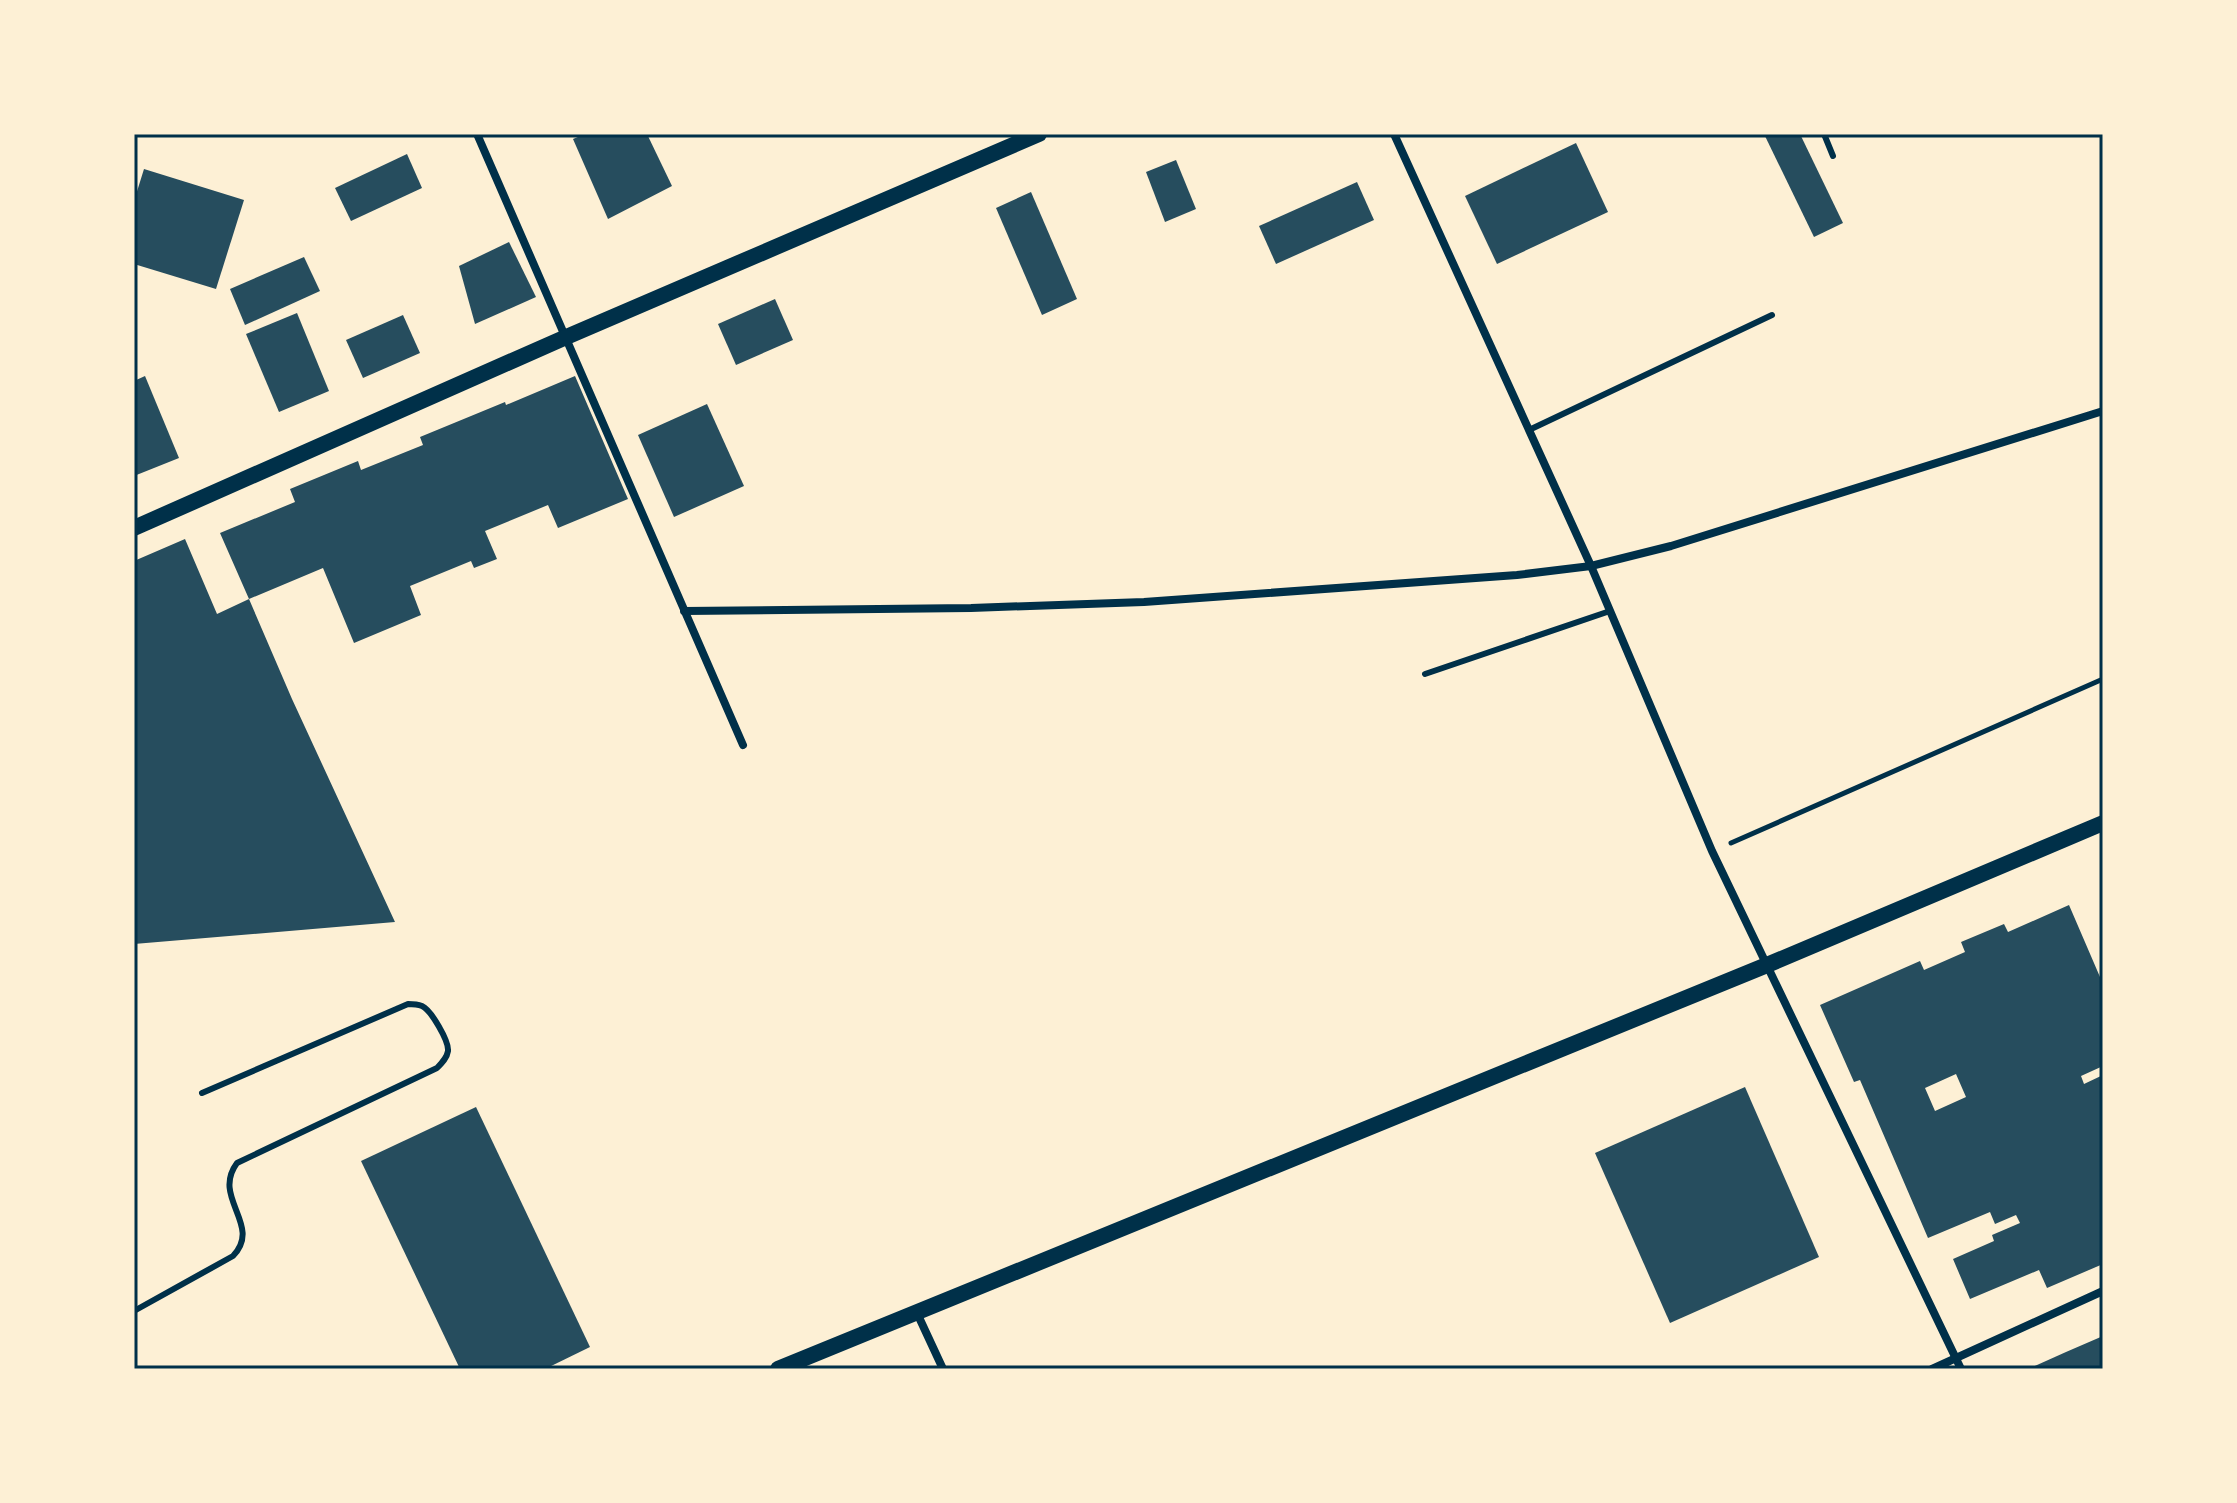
<svg xmlns="http://www.w3.org/2000/svg" width="2237" height="1503" font-family="Arial,sans-serif">
  <rect width="100%" height="100%" fill="#fdf0d5"/>
  <g fill="#264d5e" fill-rule="evenodd">
    <polygon points="585,134 647,134 672,186 608,219 573,139"/>
    <polygon points="1764,134 1800,134 1843,223 1814,237"/>
    <polygon points="1576,143 1608,212 1497,264 1465,196"/>
    <polygon points="407,154 422,188 351,221 335,188"/>
    <polygon points="1176,160 1196,209 1165,222 1146,172"/>
    <polygon points="144,169 244,200 216,289 134,264 134,201"/>
    <polygon points="1357,182 1374,220 1276,264 1259,226"/>
    <polygon points="1031,192 1077,299 1042,315 996,208"/>
    <polygon points="509,242 536,297 475,324 459,266"/>
    <polygon points="304,257 320,291 245,325 230,289"/>
    <polygon points="775,299 793,340 736,365 718,324"/>
    <polygon points="297,313 329,391 279,412 246,334"/>
    <polygon points="403,315 420,353 363,378 346,340"/>
    <polygon points="145,376 179,458 134,476 134,381"/>
    <polygon points="575,376 628,499 558,528 548,505 485,531 497,559 474,568 471,561 410,586 421,615 354,643 323,568 249,599 220,533 295,502 290,489 358,461 361,470 423,445 420,437 505,402 506,405"/>
    <polygon points="707,404 744,486 674,517 638,435"/>
    <polygon points="185,539 217,614 249,599 292,699 395,922 134,944 134,561"/>
    <path d="M2069,905L2103,984V1066L2081,1076L2084,1084L2103,1075V1264L2047,1288L2039,1270L1970,1299L1953,1259L1994,1241L1992,1235L2020,1223L2016,1215L1995,1224L1990,1212L1928,1238L1860,1080L1854,1082L1820,1005L1920,961L1924,970L1965,952L1961,942L2004,924L2008,932ZM1956,1074L1966,1097L1935,1111L1925,1088Z"/>
    <polygon points="1745,1087 1819,1257 1670,1323 1595,1153"/>
    <polygon points="476,1107 590,1347 545,1369 460,1369 361,1161"/>
    <polygon points="2103,1336 2103,1369 2028,1369 2066,1352"/>
  </g>
  <g fill="none" stroke-linecap="round" stroke-linejoin="round">
    <polyline stroke="#003049" stroke-width="5" points="1731,843 2103,679"/>
    <g stroke="#003049" stroke-width="6">
      <polyline points="1824,134 1833,156"/>
      <polyline points="1529,430 1772,315"/>
      <polyline points="1425,674 1610,611"/>
      <path d="M134,1311L233,1256C263,1225 211,1198 237,1163L437,1068C442,1063 447,1058 448,1051C449,1041 431,1010 422,1006C417,1004 413,1004 408,1004L202,1093"/>
    </g>
    <g stroke="#003049" stroke-width="8">
      <polyline points="477,134 743,745"/>
      <polyline points="1394,134 1591,566 1712,851 1961,1369"/>
      <polyline points="684,611 971,608 1144,602 1517,575 1591,566 1671,546 2103,411"/>
      <polyline points="917,1313 943,1369"/>
      <polyline points="1932,1369 2103,1291"/>
    </g>
    <g stroke="#003049" stroke-width="16">
      <polyline points="134,528 564,338 1039,134"/>
      <polyline points="778,1369 1767,965 2103,823"/>
    </g>
  </g>
  <rect width="2237" height="1503" fill="none" stroke="#fdf0d5" stroke-width="272"/>
  <rect x="136" y="136" width="1965" height="1231" fill="none" stroke="#003049" stroke-width="3"/>
</svg>
